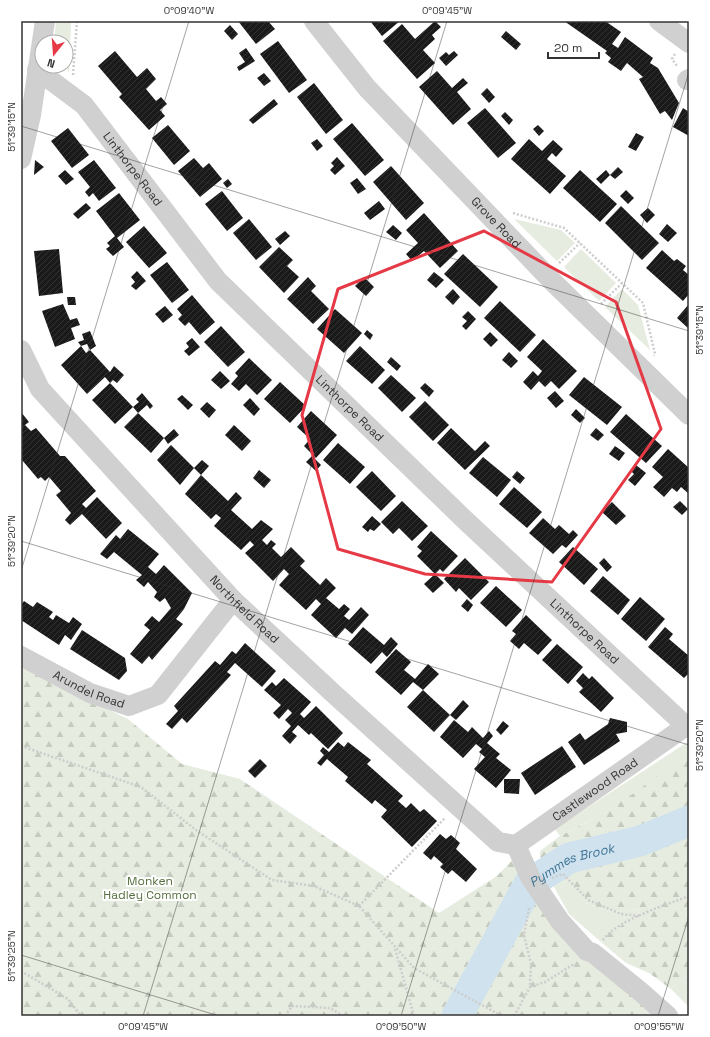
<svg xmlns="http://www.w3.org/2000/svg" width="710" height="1037" font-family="'Space Grotesk',sans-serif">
  <defs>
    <pattern id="forest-firs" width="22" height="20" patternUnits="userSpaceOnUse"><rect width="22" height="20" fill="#e6ecdf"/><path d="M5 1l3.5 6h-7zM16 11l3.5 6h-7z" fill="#c6cbc0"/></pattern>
    <pattern id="building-hatch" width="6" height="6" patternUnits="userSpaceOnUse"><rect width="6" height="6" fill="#1a1a1a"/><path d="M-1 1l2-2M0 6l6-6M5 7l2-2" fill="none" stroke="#333"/></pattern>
  </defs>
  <rect width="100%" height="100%" fill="#fff"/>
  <g fill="#e6ecdf">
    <polygon points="56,21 71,21 69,73 66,66 66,42 54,42"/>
    <polygon points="514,219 561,230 575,243 557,261"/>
    <polygon points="581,249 616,283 599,301 564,267"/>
    <polygon points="622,289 638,305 650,350 605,307"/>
    <path d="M689,741V759C667,767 653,780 634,793C611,809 586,823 560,836L555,829Z"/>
    <polygon points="568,881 588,904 613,912 639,909 640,916 609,932 601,942 569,914 553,885"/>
    <polygon points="689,974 689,1007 671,989"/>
  </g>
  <g fill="url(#forest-firs)">
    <polygon points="21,667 128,719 182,764 240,779 439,913 497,876 519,853 530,875 658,1016 21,1016"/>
    <polygon points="689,759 689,974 671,989 649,973 626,963 601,942 609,932 640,916 639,909 613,912 588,904 568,881 553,885 540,863 540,851 560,836 591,820 634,793 671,766"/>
  </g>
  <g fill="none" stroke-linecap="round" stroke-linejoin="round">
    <path stroke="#cfe2ee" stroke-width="31" id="s1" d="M457,1016L529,884L569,858L640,841L689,821"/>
  </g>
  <g fill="url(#building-hatch)">
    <polygon points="238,21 268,21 275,29 256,44"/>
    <polygon points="370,21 400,21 382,36"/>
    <polygon points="435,21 441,27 432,35 435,39 423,50 435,63 417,79 383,41 402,24 415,39"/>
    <polygon points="564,21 605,21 621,32 612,44 618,48 625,37 653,58 650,63 658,68 679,103 672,120 665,111 660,114 639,79 643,77 627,63 621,71 608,62 611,58 605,53 607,51"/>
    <polygon points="230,25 238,34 232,40 224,31"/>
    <polygon points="506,31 521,44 516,50 501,37"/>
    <polygon points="278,41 307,80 289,93 260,54"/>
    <polygon points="246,48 255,61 239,71 237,67 245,62 239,53"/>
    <polygon points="115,51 137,77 147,68 156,79 146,89 156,101 161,97 167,104 160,110 165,116 149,130 119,97 122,94 98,66"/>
    <polygon points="454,51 458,55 446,66 439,58 446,52 449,55"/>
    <polygon points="437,71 452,88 463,78 468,83 457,92 471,109 453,125 419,87"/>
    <polygon points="264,73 271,81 264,86 257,78"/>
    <polygon points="314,83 343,120 326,134 297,97"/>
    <polygon points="487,88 495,97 489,103 481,94"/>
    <polygon points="274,99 278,104 253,124 249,120"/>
    <polygon points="485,108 516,143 498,158 467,123"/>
    <polygon points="683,108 689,112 689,136 673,127"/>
    <polygon points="505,112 513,120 509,125 501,116"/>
    <polygon points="352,123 384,160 365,176 333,139"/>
    <polygon points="168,125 190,151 174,165 152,138"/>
    <polygon points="538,125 544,131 539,136 533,129"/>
    <polygon points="68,128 89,155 72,168 51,141"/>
    <polygon points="636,133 644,137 636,151 628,147"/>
    <polygon points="317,139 323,146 317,151 311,143"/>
    <polygon points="529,139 542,151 553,140 563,149 556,157 552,153 547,159 566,176 550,194 511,159"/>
    <polygon points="337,157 345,166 335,175 330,170 334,166 331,163"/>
    <polygon points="194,158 203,168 209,163 222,179 200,197 178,171"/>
    <polygon points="35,160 44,167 34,175"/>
    <polygon points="94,160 116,188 99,201 93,193 89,197 85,192 90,187 78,172"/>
    <polygon points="391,166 424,203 406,220 373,182"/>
    <polygon points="618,167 623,172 615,179 610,175"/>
    <polygon points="65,170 74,179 66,185 58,176"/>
    <polygon points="580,170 617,204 600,222 563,188"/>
    <polygon points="606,170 610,175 601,184 596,179"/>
    <polygon points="357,178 366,189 358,194 350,183"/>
    <polygon points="228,179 232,184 227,188 223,183"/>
    <polygon points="626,190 634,198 628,204 620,196"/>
    <polygon points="222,191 243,218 227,231 205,204"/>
    <polygon points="119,193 140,220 117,238 124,247 113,256 106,249 110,246 107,243 115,236 96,211"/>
    <polygon points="379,201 385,209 370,220 364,213"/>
    <polygon points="86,203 91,208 78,219 73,214"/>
    <polygon points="621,206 659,243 642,260 605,223"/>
    <polygon points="648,208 655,215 647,223 640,215"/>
    <polygon points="424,213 458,251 440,268 424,251 412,261 406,254 418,243 406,230"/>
    <polygon points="249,219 272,247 256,260 233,233"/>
    <polygon points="667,224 677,233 668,242 659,234"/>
    <polygon points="393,225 402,233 396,240 386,232"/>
    <polygon points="144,226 167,253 149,268 126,242"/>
    <polygon points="285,231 290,236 280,245 275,239"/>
    <polygon points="279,247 293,260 287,266 299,277 284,293 259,267"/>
    <polygon points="59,249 63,293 39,296 34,251"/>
    <polygon points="662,250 674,261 677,259 686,266 683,270 689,275 689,294 683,301 646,268"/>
    <polygon points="463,254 498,287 480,307 444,274"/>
    <polygon points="167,262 189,290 172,303 150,275"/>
    <polygon points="137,271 146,281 136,290 131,286 135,282 131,277"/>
    <polygon points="434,272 444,280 436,288 427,280"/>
    <polygon points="308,277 316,286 311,291 329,309 313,324 287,299"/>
    <polygon points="364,277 374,287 366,296 355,286"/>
    <polygon points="453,289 460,297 453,305 445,297"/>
    <polygon points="192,295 215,322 200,335 189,322 185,326 178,319 182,315 177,309"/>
    <polygon points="67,297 75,297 76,305 68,305"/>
    <polygon points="500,301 536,335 520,352 484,318"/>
    <polygon points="63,304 70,320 77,318 80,325 71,328 75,339 55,347 42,311"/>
    <polygon points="689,304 689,329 677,318"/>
    <polygon points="165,306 173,315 163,323 155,314"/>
    <polygon points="335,309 362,333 344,353 317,329"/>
    <polygon points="468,311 476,319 466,330 462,326 467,321 462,317"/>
    <polygon points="221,326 245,352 228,367 204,342"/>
    <polygon points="367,330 373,335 370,340 364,334"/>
    <polygon points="90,331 96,346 90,350 87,344 81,346 78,342 84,340 82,334"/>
    <polygon points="490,332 498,340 491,347 483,339"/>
    <polygon points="192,338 200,347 189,356 184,351 189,347 186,343"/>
    <polygon points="543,339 577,371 559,389 551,381 545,387 539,381 531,390 523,382 533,371 538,376 542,371 527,357"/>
    <polygon points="81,346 86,353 90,350 110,372 114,366 124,375 117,383 113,380 110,383 105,377 87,394 61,365"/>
    <polygon points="360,346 385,370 372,384 346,361"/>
    <polygon points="509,352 518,361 511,368 502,360"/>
    <polygon points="391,357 401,366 397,371 387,362"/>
    <polygon points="249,358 272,380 257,395 246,384 239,391 231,384 238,376 235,373"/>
    <polygon points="220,371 230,381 221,389 211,380"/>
    <polygon points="391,375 416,398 402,412 378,388"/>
    <polygon points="584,377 622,407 607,425 569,395"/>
    <polygon points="280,382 306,406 290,423 264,399"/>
    <polygon points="110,383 133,407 115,424 92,400"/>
    <polygon points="425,383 434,391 429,397 420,388"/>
    <polygon points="555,391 564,401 556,408 547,398"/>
    <polygon points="142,393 153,406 150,409 147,405 138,413 133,407 139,402 136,399"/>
    <polygon points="182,395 193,405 188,410 177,399"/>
    <polygon points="250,398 260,409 254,416 243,405"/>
    <polygon points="425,401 449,425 433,441 409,417"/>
    <polygon points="207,402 216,410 209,418 200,409"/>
    <polygon points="576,409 585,418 580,423 571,415"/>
    <polygon points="311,411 337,435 316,458 304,446 310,439 297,427"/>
    <polygon points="21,412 29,422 25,425 31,431 36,428 60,456 65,456 96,491 82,504 86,508 97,497 122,523 106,539 82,514 70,525 65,520 71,513 56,495 61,491 49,477 45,481 41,477 38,479 22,460 21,461"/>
    <polygon points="138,413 164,438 151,453 124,427"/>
    <polygon points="626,414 662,446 646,463 610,432"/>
    <polygon points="234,425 251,441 242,451 225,435"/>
    <polygon points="451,428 475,451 485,441 490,446 465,470 437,443"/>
    <polygon points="596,428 604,435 598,441 590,435"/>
    <polygon points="174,429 179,435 168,444 164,438"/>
    <polygon points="338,443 365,467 350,484 323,460"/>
    <polygon points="171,445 194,468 180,485 157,460"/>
    <polygon points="615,446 625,453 619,461 609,454"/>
    <polygon points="668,449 689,468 689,494 681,487 677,492 672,488 664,497 653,487 663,477 652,467"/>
    <polygon points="312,456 321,465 316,471 306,462"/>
    <polygon points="483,457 511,480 497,497 469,473"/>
    <polygon points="202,460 209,466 201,475 194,468"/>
    <polygon points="636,465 646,473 635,486 628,480 634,474 631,471"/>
    <polygon points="259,470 271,480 264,488 253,478"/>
    <polygon points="372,471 396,496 381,511 356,487"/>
    <polygon points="517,471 525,478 520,484 512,477"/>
    <polygon points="201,475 228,501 236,492 242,498 231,510 252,529 261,520 273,529 262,540 267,545 271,540 276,544 272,548 281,557 291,547 305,561 300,566 320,585 326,578 336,588 326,598 339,609 344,604 350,609 344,616 349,620 361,607 369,615 352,634 345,628 336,638 311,615 321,604 316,599 306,610 279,585 289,574 284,569 273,581 245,553 254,545 250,541 241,550 214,526 221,518 216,514 211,519 185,494"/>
    <polygon points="514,487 542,512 527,528 499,504"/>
    <polygon points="402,501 428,526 412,541 399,528 393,534 381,522"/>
    <polygon points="680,501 688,509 682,515 673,507"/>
    <polygon points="612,502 626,516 616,525 602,512"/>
    <polygon points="372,516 381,524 374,531 370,529 368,532 362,527"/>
    <polygon points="543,518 555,529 559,525 569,534 573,530 578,535 566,548 562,545 553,554 529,533"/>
    <polygon points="128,529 159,554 148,567 156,574 164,565 192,593 184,609 176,619 183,624 152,660 149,656 142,664 130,654 150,630 144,625 152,616 159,622 171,608 165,598 160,602 154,597 157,592 148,582 144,587 136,580 142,575 114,552 107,559 100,554 116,535 120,539"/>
    <polygon points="431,531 458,556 443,572 440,569 435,574 417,556 422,551 417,547"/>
    <polygon points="573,547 598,569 584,585 559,562"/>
    <polygon points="465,558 489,582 471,600 459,588 456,592 444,579"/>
    <polygon points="604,558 612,567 607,572 599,563"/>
    <polygon points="435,574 444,583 433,593 424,584"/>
    <polygon points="603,576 630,600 618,615 590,591"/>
    <polygon points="496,586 522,610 506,627 480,603"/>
    <polygon points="640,597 665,619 646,641 621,619"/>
    <polygon points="467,599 473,605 468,612 461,606"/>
    <polygon points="24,601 33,607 37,602 53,612 49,617 53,620 56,615 69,623 73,617 82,624 71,640 65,635 59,645 21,620 21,605"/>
    <polygon points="526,615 552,640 538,655 524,643 519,649 510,641 516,634 512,631"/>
    <polygon points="363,627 384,645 391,637 398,644 387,657 382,652 371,664 348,644"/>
    <polygon points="665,627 673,634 669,639 689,656 689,673 684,678 648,647"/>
    <polygon points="82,630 125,658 127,671 119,680 70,649"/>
    <polygon points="245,643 276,671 262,687 235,663 227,672 231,675 187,723 182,718 172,729 166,724 178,711 174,706 215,661 220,665 232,651 236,654"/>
    <polygon points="557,644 583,667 568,684 542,660"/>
    <polygon points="396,649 411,662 404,670 415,679 428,664 439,674 423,690 450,715 434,732 407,707 423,690 413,682 401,695 375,672"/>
    <polygon points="583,673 589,679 592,676 614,698 601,712 579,692 583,688 576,681"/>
    <polygon points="284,678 311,702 300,714 304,718 316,706 343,733 328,749 311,733 309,735 298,725 292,732 297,736 290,744 282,736 291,726 285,720 292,713 288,709 279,719 273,713 281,705 264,690 272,682 276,686"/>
    <polygon points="463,700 469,706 456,720 450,715"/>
    <polygon points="610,718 627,722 627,732 616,734 620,741 584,765 568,742 580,733 585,740 608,724"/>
    <polygon points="454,720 468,732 472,727 483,738 489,731 493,736 487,743 500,754 496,758 511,770 496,788 474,769 485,757 479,752 482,749 476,744 463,758 440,737"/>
    <polygon points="503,721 509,726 501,735 496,730"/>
    <polygon points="338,742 344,747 348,742 371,760 367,764 403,796 398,801 406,808 411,803 420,812 424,809 437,821 412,847 381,817 387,810 375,800 372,804 345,781 348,777 327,759 321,766 317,763 324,755 320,751 323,747 329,752"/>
    <polygon points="562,746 576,767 535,795 521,773"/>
    <polygon points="260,759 267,766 255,778 248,771"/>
    <polygon points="504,779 520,779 519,794 504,793"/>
    <polygon points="440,834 446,839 451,835 460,843 456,849 477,869 466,882 452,870 448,874 440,867 443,864 434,856 431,860 423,853"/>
  </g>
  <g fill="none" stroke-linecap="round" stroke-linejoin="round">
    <g stroke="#cdcdcd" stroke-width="2.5" stroke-dasharray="2 2" stroke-linecap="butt">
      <polyline points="675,54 672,59 677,66"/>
      <polyline points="73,75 77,21"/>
      <polyline points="513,213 564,228 643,303 655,354 654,356"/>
      <polyline points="559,263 580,243"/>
      <polyline points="601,304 622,283"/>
      <polyline points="21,746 141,787 196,830 272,880 314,886 359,906 414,968 502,1016"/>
      <polyline points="552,878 563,874 588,900 621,914 640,916"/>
      <polyline points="359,906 445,818"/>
      <polyline points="529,908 524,935 531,964 530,987"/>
      <path d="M603,940C617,920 666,905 689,896"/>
      <polyline points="395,949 414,1016"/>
      <polyline points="21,971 68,999 81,1016"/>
      <polyline points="285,1016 292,1006 330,1008 343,1016"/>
      <polyline points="514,1016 530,987 545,982 574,964"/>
    </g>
    <g stroke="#d0d0d0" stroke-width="20">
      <path id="s2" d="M314,21L367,88L552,281L689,415"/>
      <polyline points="659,21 689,43"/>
      <path id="s3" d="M37,70L84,105L218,281L466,521L686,726"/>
      <polyline points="687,80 689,79"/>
      <polyline points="21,159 31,115 45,21"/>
      <path id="s4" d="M21,350L40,389L233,600L335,695L498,842L516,845L689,724"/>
      <path id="s5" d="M21,656L90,693L129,706L158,695L233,600"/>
      <polyline points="516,845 530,877 560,921 587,951 593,953 641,992 668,1016"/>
    </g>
  </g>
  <path fill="none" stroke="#e63946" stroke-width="3" stroke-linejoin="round" d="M484,231L616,302L661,429L552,582L425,574L338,549L302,415L338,289Z"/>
  <path fill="none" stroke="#333" stroke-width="1" stroke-opacity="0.45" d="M21,126L689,331M21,541L689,745M21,571L189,21M21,955L219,1016M143,1016L447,21M401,1016L689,72M658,1016L689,916"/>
  <g text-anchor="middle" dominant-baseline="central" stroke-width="4" stroke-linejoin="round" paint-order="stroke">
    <g font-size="12" fill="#333" stroke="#fff">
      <text stroke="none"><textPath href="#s3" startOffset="139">Linthorpe Road</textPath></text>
      <text stroke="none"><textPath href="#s2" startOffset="272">Grove Road</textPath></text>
      <text stroke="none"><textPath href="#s3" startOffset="463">Linthorpe Road</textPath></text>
      <text stroke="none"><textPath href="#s4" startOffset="344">Northfield Road</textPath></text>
      <text stroke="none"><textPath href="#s3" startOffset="787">Linthorpe Road</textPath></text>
      <text stroke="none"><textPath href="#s5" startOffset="76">Arundel Road</textPath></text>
      <text stroke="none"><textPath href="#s4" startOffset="803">Castlewood Road</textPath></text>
    </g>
    <g font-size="12" fill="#56703f" stroke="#fff">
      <text x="150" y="881">Monken<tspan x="150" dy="14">Hadley Common</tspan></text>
    </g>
    <g font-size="13" font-style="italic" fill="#3f7597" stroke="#fff">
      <text stroke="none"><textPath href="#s1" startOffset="198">Pymmes Brook</textPath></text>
    </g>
  </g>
  <rect width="710" height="1037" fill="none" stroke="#ffffff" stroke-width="44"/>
  <g transform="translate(54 54) rotate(197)"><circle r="19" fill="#ffffff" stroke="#adadad"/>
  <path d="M0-3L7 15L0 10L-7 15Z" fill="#e63946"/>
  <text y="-6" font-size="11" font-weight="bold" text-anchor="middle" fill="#333333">N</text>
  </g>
  <path d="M548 52v6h51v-6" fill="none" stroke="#333333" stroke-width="2"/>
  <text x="554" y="52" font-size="12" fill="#333333" stroke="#ffffff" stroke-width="3" paint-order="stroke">20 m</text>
  <rect x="22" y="22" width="666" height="993" fill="none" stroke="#333" stroke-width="1.5"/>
  <g font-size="10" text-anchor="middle" fill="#333">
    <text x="189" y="14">0°09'40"W</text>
    <text x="447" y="14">0°09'45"W</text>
    <text transform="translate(11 127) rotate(-90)" y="4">51°39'15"N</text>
    <text transform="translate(699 330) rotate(-90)" y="4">51°39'15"N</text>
    <text transform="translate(11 541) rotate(-90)" y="4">51°39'20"N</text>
    <text transform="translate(699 745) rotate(-90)" y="4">51°39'20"N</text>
    <text transform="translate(11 956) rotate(-90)" y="4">51°39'25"N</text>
    <text x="143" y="1030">0°09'45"W</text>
    <text x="401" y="1030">0°09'50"W</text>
    <text x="659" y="1030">0°09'55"W</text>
  </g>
</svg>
